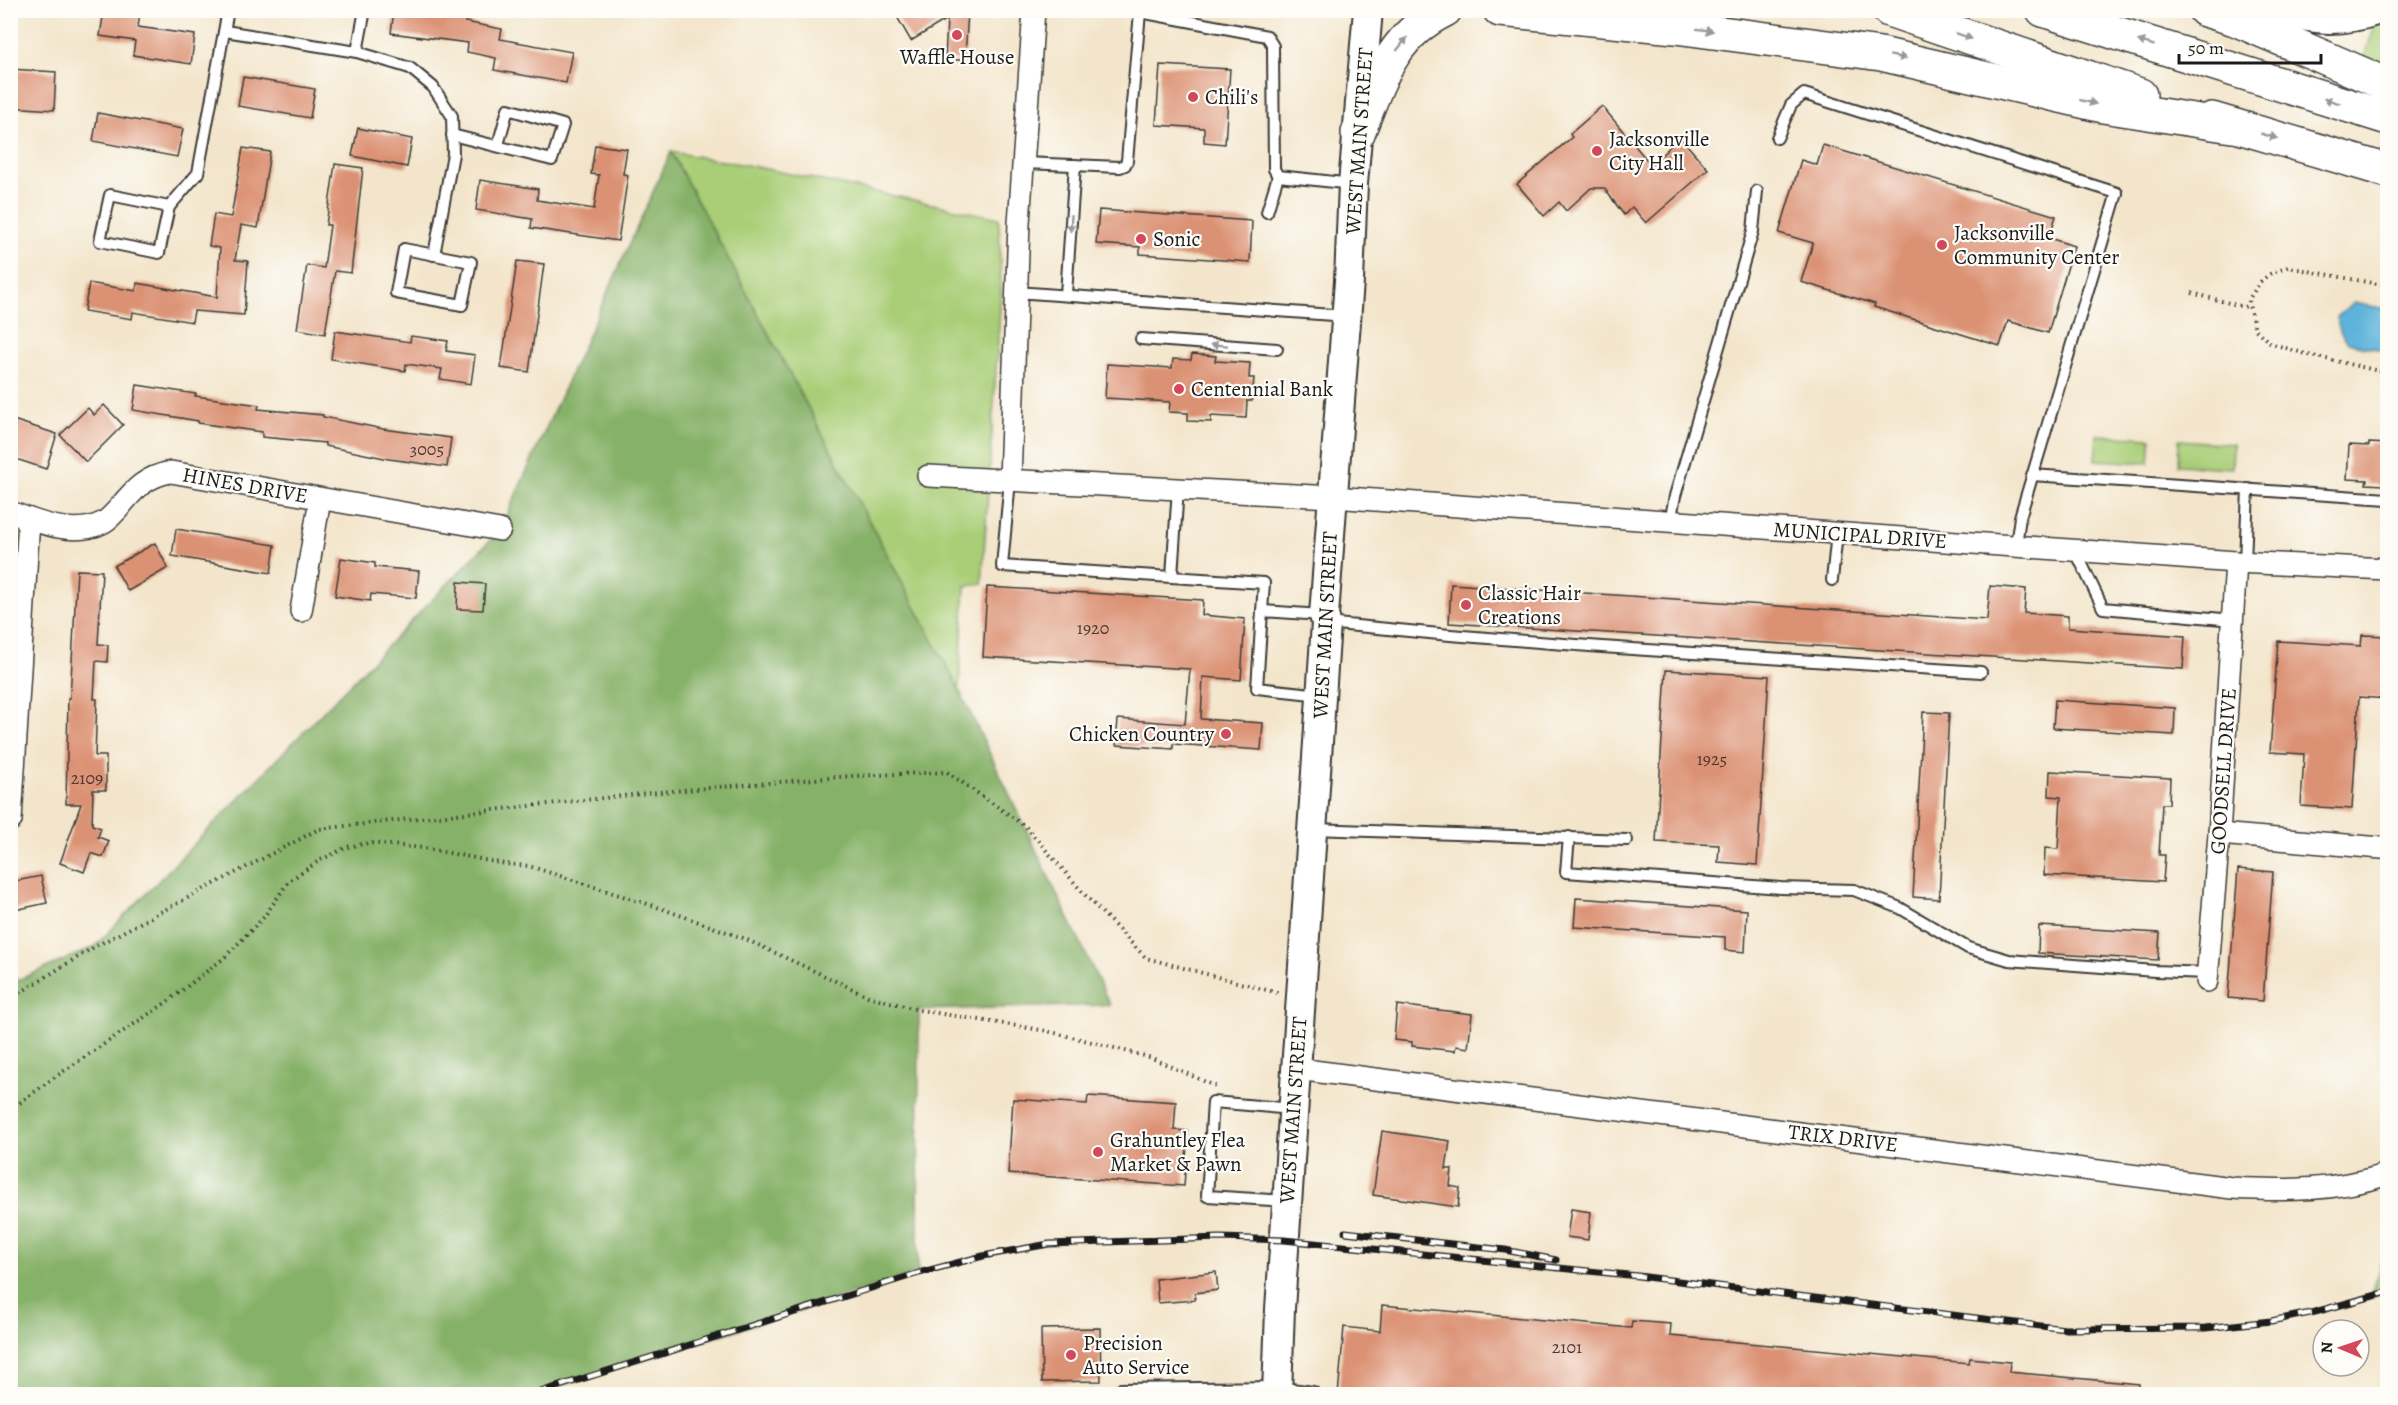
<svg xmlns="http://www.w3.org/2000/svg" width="2398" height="1405" font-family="Alegreya,serif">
  <rect width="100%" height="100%" fill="#fdfcf7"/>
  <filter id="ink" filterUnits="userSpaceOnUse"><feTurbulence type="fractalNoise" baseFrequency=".0167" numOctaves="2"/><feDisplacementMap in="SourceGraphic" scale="12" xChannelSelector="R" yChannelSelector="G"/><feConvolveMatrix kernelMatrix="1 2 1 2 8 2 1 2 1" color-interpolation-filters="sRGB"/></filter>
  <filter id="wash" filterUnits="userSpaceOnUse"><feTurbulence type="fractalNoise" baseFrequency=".008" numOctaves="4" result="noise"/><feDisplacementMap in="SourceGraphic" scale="24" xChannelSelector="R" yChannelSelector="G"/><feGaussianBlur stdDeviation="1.35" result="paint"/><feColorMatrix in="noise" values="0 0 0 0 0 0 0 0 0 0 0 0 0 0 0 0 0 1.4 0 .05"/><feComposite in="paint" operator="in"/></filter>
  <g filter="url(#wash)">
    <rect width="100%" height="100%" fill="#f3e5cb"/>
    <g fill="#a9ce77" stroke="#62754a" stroke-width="1.5">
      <polygon points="2380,11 2387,11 2387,85 2359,72"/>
      <polygon points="671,152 752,166 999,218 1001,293 982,584 965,586 959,689"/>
      <polygon points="2097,435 2151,438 2149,463 2095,460"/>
      <polygon points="2179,440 2233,444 2232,468 2178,465"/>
    </g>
    <g fill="#86b168" stroke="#516642" stroke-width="1.5">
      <polygon points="671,152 959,689 1110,1005 919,1010 918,1273 534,1394 11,1394 11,983 94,947 500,530"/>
      <polygon points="2387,1238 2387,1292 2371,1298"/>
    </g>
    <path fill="#5db3da" stroke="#3c687b" stroke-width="1.5" d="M2353,303L2387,309V351C2362,345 2339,349 2337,317Z"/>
    <g id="blocks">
      <g fill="#db9173">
        <polygon points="104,10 140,13 138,27 195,35 191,64 133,55 135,41 100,36"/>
        <polygon points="394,10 467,10 465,22 502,29 500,39 572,52 566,83 494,70 496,58 467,52 468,43 391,33"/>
        <polygon points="893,10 968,10 965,60 945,60 947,19 911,41"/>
        <polygon points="1160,65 1230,69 1225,144 1204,142 1204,128 1156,125"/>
        <polygon points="10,69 56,72 54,110 10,107"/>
        <polygon points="243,77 315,89 310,118 238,106"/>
        <polygon points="1602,106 1651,165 1680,137 1708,169 1646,223 1632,207 1624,215 1604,188 1591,188 1566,211 1559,202 1544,216 1517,184 1572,137 1570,134"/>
        <polygon points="98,113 183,129 177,157 93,141"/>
        <polygon points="358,128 412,139 407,167 352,156"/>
        <polygon points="595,145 627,149 623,174 628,175 618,241 531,228 532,219 476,210 480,180 538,189 537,200 594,209 599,175 591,174"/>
        <polygon points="1823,145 2056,216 2049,238 2074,246 2048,333 2008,321 2000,346 1874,307 1875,304 1801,282 1813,243 1779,233 1801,160 1817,165"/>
        <polygon points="243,148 270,152 258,228 241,225 235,260 248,261 244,315 194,311 192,322 133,312 132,319 84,311 89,283 136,291 137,283 217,297 220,248 209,246 214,214 231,217"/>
        <polygon points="335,164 363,168 351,273 335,271 325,334 297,329 307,265 324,268 330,225 326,225"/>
        <polygon points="1099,210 1252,221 1250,262 1140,254 1140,247 1096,244"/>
        <polygon points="517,261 544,264 529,372 501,368"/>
        <polygon points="335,331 410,342 411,336 448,341 446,351 475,355 471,384 440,379 442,369 406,364 405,371 331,359"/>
        <polygon points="1192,354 1216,356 1215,361 1250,363 1249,378 1254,378 1252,401 1247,401 1246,418 1211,416 1211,422 1188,421 1188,413 1169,412 1170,402 1105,398 1107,364 1172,368 1173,359 1191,360"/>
        <polygon points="137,385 196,394 195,396 259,405 258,409 323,415 323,417 383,429 451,438 447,467 389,459 325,446 325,443 262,437 262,432 198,423 198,421 133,410"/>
        <polygon points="104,405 123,425 86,462 60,435 88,408 94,415"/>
        <polygon points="10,419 57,434 46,469 10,457"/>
        <polygon points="2369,443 2388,444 2388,482 2384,482 2384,485 2366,484 2367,480 2347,479 2349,445 2369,446"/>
        <polygon points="176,529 275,545 271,573 172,556"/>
        <polygon points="155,543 168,568 128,591 114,566"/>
        <polygon points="341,558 375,563 375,567 419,571 416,598 371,594 370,601 335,596"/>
        <polygon points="77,570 102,571 98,644 108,645 107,662 96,661 94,699 97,699 95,756 106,756 106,790 93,790 92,825 101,828 98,837 109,841 103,857 91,853 84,872 60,863 81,804 66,804 68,698 70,698"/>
        <polygon points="458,582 485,584 483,610 457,609"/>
        <polygon points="1451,584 1987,620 1990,586 2026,589 2024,613 2068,616 2068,628 2185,636 2183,669 1449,623"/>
        <polygon points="987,587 1203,600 1202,615 1245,619 1241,680 1203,677 1201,719 1263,723 1261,750 1173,744 1173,749 1116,745 1118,719 1185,724 1190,669 983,657"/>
        <polygon points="2362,635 2388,636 2388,699 2359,697 2352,809 2301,806 2304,754 2270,752 2278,641 2361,646"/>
        <polygon points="1666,670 1769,676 1757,865 1718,862 1719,845 1656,842"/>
        <polygon points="2055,700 2175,708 2174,735 2053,728"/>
        <polygon points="1923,712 1949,713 1939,899 1913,897"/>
        <polygon points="2050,771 2170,778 2169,804 2162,804 2159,855 2165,855 2163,882 2044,875 2045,848 2058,849 2061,797 2049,796"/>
        <polygon points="2238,869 2273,872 2263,1001 2228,998"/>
        <polygon points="41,876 47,903 10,911 10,882"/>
        <polygon points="1576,898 1747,910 1745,952 1725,950 1725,937 1574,927"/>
        <polygon points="2039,926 2160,933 2158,960 2038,953"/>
        <polygon points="1397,1005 1472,1014 1468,1048 1456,1046 1455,1051 1412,1046 1412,1042 1394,1040"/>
        <polygon points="1088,1096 1176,1102 1174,1130 1188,1131 1184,1186 1008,1174 1013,1099 1087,1104"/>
        <polygon points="1382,1131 1450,1141 1446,1169 1452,1169 1450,1186 1460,1188 1458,1207 1373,1195"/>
        <polygon points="1571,1209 1591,1212 1588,1240 1567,1237"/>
        <polygon points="1216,1272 1218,1290 1195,1293 1195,1300 1158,1303 1156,1279"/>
        <polygon points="1382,1305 1631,1328 1632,1321 1671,1324 1670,1336 1969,1363 1970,1358 2010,1362 2009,1372 2139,1384 2139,1395 1338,1395 1344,1327 1380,1331"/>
        <polygon points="1100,1328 1101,1381 1042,1382 1041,1329"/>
      </g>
    </g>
  </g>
  <g filter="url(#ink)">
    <use href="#blocks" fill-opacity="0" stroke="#3c3a36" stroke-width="1.5"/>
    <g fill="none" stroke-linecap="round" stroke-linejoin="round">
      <g stroke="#3c3a36" stroke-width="14">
        <g id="lane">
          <polyline points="225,31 357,52 410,68 433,87 452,116 453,154 434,255"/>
          <polyline points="357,52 365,10"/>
          <polyline points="452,135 552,160 563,125 508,109 498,145"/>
          <polyline points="1777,138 1791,105 1804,94 2117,193 2020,517 2016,545"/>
          <polyline points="1024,163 1120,167 1125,165 1127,161 1140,12 1267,36 1273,46 1274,169 1278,176 1353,184"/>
          <polyline points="169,207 110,195 100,241 159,253 169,207 198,173 228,10"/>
          <polyline points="1267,212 1278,176"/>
          <polygon points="404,249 471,262 462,305 396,293"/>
          <polyline points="1016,292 1347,316"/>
          <polyline points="1066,294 1075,165"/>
          <polyline points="1141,339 1277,349"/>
          <polyline points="2032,475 2388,499"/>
          <polyline points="1010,480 1002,566 1264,583 1262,611"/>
          <polyline points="1670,522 1675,496 1753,231 1757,191"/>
          <polyline points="2075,550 2103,608 2233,620"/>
          <polyline points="2245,562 2248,489"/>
          <polyline points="1172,576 1178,488"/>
          <polyline points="1832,580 1837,533"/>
          <polyline points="1326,623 1450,635 1602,647 1981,672"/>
          <polyline points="1321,695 1257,688 1262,611 1322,615"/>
          <polyline points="1313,829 1627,840"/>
          <polyline points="1569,837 1566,872 1781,888 1854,890 1900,908 1968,948 2009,960 2155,971 2208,973"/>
          <polyline points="1287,1201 1207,1196 1213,1102 1293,1109"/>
          <polyline points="1121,1389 1277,1387 1313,1392 1314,1394"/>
        </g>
      </g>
      <g stroke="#3c3a36" stroke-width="24">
        <g id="street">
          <polyline points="928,476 1333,497 2236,562 2388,569"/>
          <polyline points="1010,480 1019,223 1034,10"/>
          <path d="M10,512C37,522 74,537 102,523C109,520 114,513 119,508C134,489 147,476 171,472L500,530"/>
          <polyline points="301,611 320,499"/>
          <polyline points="11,820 29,519"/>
          <polyline points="2219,834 2381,848"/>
          <polyline points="2207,981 2219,834 2236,562"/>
          <path d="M1297,1069L2232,1188C2285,1191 2337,1191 2388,1174"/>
        </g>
      </g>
      <g stroke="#3c3a36" stroke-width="32">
        <g id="secondary">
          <path d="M2277,10C2315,21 2342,23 2379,10"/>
          <polyline points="1277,1394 1280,1309 1326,623 1324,615 1349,281 1353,184 1368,10"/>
        </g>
      </g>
      <g stroke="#3c3a36" stroke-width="36">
        <g id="highway">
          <polyline points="1500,10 1675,27 1881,54 2103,106 2232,126"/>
          <polyline points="1889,10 2140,95"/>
          <polyline points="2043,10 2388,118"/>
          <polyline points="2205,10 2235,19 2388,85"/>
          <polyline points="2212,119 2388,171"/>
          <path d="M1358,133C1379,81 1391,36 1445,10"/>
        </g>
      </g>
      <g stroke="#3c3a36" stroke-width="4" stroke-dasharray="1.5 4.5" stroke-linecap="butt">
        <polyline points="2388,286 2288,267 2270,274 2260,282 2249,299 2249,305 2255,329 2270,343 2309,355 2388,373"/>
        <polyline points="2192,293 2244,307 2249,305"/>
        <polyline points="10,999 94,947 319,829 649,793 851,776 947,772 1025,826 1086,896 1146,958 1278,993"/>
        <polyline points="10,1110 52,1079 167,1002 224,958 264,917 289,881 317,862 347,847 369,843 424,848 505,864 529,866 663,909 743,938 868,996 919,1010 1047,1031 1088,1041 1152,1058 1217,1087"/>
      </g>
      <use href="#lane" stroke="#fff" stroke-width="10"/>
      <use href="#street" stroke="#fff" stroke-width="21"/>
      <use href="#secondary" stroke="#fff" stroke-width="28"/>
      <use href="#highway" stroke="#fff" stroke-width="33"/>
      <g stroke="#1c1c1c" stroke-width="7">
        <g id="rail">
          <polyline points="1345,1232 1505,1250 1556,1260"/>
          <polyline points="534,1394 919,1273 983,1256 1049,1244 1220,1238 1284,1240 1638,1276 2065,1329 2205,1328 2271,1321 2315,1312 2388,1292"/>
        </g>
      </g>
      <use href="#rail" stroke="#fdfcf7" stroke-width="4.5" stroke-dasharray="14" stroke-linecap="butt"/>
    </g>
    <defs><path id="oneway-solid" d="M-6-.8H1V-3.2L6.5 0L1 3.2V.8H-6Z" transform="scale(1.5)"/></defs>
    <g fill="#999">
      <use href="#oneway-solid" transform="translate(1705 30) rotate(7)"/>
      <use href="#oneway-solid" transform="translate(1964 36) rotate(19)"/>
      <use href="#oneway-solid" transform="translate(2146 43) rotate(-163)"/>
      <use href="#oneway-solid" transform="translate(1402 44) rotate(-52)"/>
      <use href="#oneway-solid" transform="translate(1898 57) rotate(10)"/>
      <use href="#oneway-solid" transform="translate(2332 101) rotate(-163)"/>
      <use href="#oneway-solid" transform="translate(2088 102) rotate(14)"/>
      <use href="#oneway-solid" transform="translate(2269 136) rotate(16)"/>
      <use href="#oneway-solid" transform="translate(1071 223) rotate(94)"/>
      <use href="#oneway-solid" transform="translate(1219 345) rotate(-176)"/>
    </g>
  </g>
  <g fill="#d1495b" stroke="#fdfcf7" stroke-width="2">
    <circle cx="957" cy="35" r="6"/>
    <circle cx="1193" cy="97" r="6"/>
    <circle cx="1597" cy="151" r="6"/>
    <circle cx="1141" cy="239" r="6"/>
    <circle cx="1942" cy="245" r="6"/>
    <circle cx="1179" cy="389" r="6"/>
    <circle cx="1466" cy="605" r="6"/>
    <circle cx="1226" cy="734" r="6"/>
    <circle cx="1098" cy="1152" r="6"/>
    <circle cx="1071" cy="1355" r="6"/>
  </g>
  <g text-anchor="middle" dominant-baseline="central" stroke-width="4.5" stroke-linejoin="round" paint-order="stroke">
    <g font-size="18" fill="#4c3932">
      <text x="427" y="449">3005</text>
      <text x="1093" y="628">1920</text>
      <text x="1712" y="759">1925</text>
      <text x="87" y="778">2109</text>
      <text x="1567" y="1347">2101</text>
    </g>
    <g font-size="21" fill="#1c1c1c" stroke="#fdfcf7" text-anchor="start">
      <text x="957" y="57" text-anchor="middle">Waffle House</text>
      <text x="1205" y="97">Chili's</text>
      <text x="1609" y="139">Jacksonville<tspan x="1609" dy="24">City Hall</tspan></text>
      <text x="1954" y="233">Jacksonville<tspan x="1954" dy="24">Community Center</tspan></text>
      <text x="1153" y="239">Sonic</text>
      <text x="1191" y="389">Centennial Bank</text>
      <text x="1478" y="593">Classic Hair<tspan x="1478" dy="24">Creations</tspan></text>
      <text x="1214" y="734" text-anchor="end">Chicken Country</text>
      <text x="1110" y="1140">Grahuntley Flea<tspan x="1110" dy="24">Market &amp; Pawn</tspan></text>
      <text x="1083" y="1343">Precision<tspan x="1083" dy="24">Auto Service</tspan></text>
    </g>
    <g font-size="21" fill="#1c1c1c" stroke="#fdfcf7">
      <text transform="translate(1359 141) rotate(-86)">WEST MAIN STREET</text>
      <text transform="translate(245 485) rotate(10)">HINES DRIVE</text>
      <text transform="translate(1860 535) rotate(4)">MUNICIPAL DRIVE</text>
      <text transform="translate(1325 625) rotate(-87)">WEST MAIN STREET</text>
      <text transform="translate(2223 771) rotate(-86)">GOODSELL DRIVE</text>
      <text transform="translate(1293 1110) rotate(-86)">WEST MAIN STREET</text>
      <text transform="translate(1843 1138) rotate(7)">TRIX DRIVE</text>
    </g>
  </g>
  <rect width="2398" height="1405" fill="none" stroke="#fdfcf7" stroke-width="36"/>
  <g transform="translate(2341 1348) rotate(272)"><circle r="28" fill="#fdfcf7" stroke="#a3a29f" stroke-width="1.5"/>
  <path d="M0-4.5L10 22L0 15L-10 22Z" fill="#d1495b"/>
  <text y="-9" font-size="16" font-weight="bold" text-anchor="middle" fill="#1c1c1c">N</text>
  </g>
  <path d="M2179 54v9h142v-9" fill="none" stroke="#1c1c1c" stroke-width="3"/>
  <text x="2188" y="54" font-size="18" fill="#1c1c1c" stroke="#fdfcf7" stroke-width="4.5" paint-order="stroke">50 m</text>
</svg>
